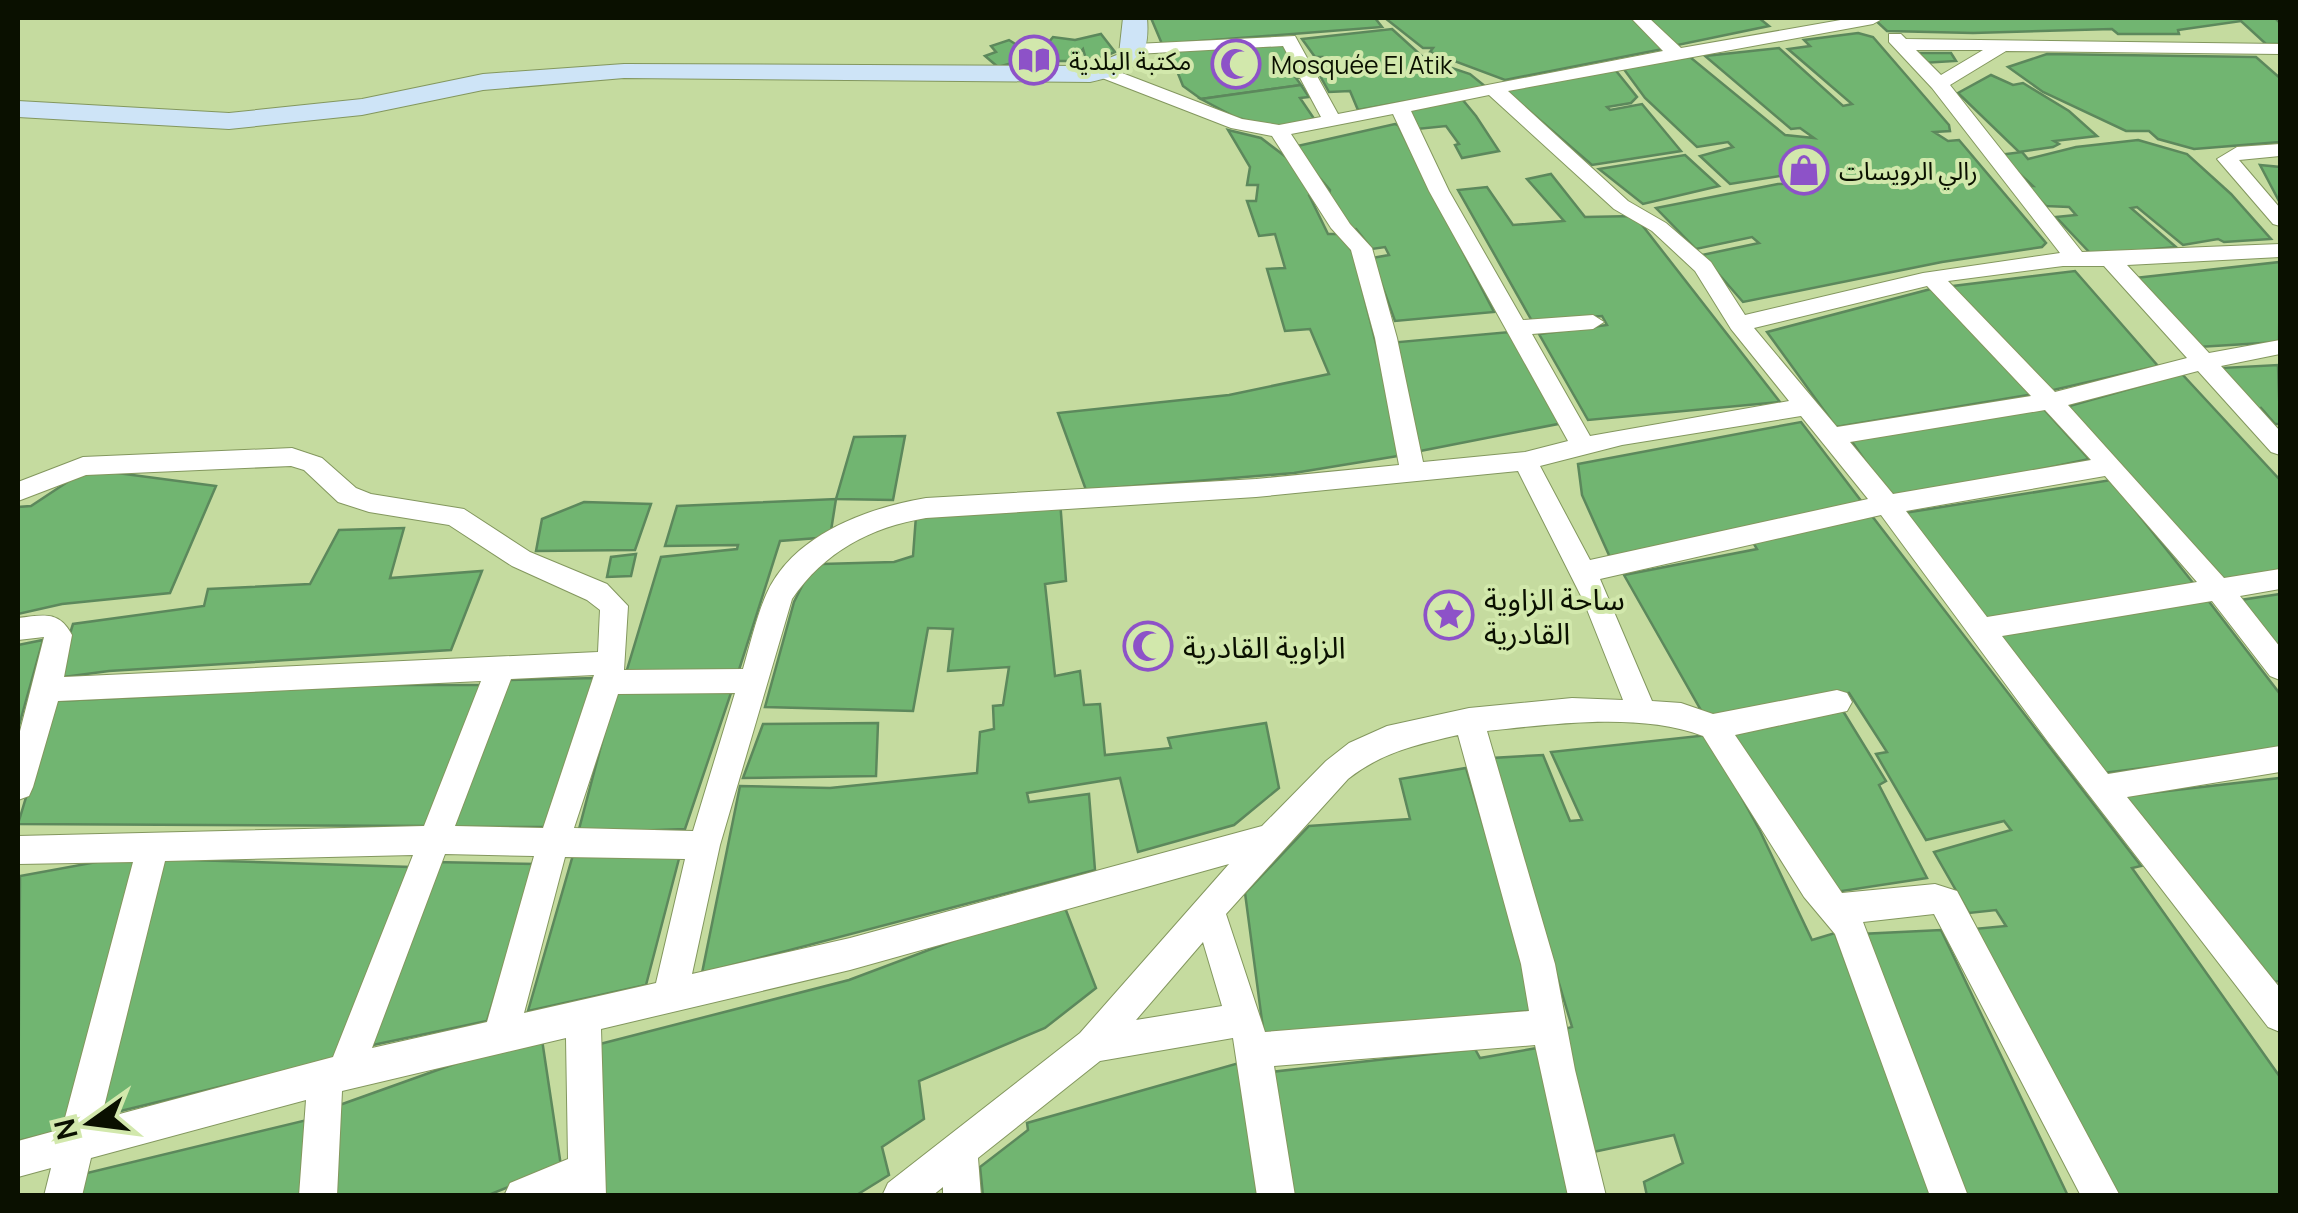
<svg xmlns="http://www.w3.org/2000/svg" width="2298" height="1213" font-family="Manrope,'Noto Sans Arabic',sans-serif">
  <rect width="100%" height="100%" fill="#c5db9f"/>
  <g fill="#71b571" stroke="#5c885c" stroke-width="2.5">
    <polygon points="1151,18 1375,18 1382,27 1162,44"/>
    <polygon points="1385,18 1632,18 1663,49 1505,80 1430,52 1433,48 1423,48"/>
    <polygon points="1645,18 1759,18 1769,26 1673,46"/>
    <polygon points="1873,18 2280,18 2277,20 2280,23 2280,44 2266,44 2241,21 2178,30 2179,34 2118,34 2112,29 1973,33 1887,31"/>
    <polygon points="1392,29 1425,59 1470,74 1486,87 1358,110 1350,91 1329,92 1319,74 1330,72 1323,57 1315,57 1302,39"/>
    <polygon points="1858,33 1873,37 1949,125 1950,131 1934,132 1948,141 1959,140 2046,243 2042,247 1942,262 1743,302 1702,255 1759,243 1752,237 1696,249 1656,208 1778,184 1818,183 1805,172 1730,184 1700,156 1733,147 1728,142 1697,147 1645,98 1623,68 1690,57 1785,135 1814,138 1800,128 1791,129 1705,56 1779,48 1843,106 1852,104 1788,49 1810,46 1804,40"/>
    <polygon points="1101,34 1115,52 1103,57 1086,59 1083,49 1073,61 1019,61 998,67 985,56 996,52 991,46 1009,40 1017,45 1039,45 1048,43 1053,37 1075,40"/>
    <polygon points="1288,45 1304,77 1296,78 1301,85 1201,99 1183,86 1169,51"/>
    <polygon points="1915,53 1951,53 1956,61 1922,63"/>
    <polygon points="2047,54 2256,57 2280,78 2280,142 2194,149 2158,139 2149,131 2126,131 2043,92 2008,67"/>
    <polygon points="1613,67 1637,97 1631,103 1607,107 1610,110 1642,104 1681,151 1592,165 1505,90"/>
    <polygon points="1991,75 2013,85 2023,83 2069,111 2097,136 2054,141 2059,144 2053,147 2019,152 1958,93"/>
    <polygon points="1301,85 1309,97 1300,98 1315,120 1272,128 1235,117 1201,99"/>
    <polygon points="1462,99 1476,116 1499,151 1462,158 1455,145 1459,144 1446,126 1417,129 1405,108"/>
    <polygon points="1395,124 1398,125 1494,312 1395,321 1372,258 1389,255 1385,247 1372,249 1356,229 1347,230 1329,195 1330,190 1293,147"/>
    <polygon points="1228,130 1261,138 1290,160 1312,189 1309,195 1328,234 1339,234 1353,252 1404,455 1294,473 1086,490 1058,413 1229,395 1329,374 1310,329 1285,331 1267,269 1285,268 1275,234 1259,236 1247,201 1256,201 1258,185 1247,185 1250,167"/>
    <polygon points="2138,140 2187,154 2231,194 2271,239 2224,242 2218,239 2183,245 2137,207 2131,208 2176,247 2092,255 2056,217 2076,215 2069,207 2046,206 2026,186 2033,186 1999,155 2022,152 2028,159 2076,147"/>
    <polygon points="1685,155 1719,186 1643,204 1599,169"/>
    <polygon points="2260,165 2280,167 2280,203"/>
    <polygon points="1551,174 1585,217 1635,216 1780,402 1588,420 1539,334 1607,325 1602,316 1532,321 1458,190 1487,187 1513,225 1564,221 1527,179"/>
    <polygon points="2280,262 2279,342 2198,347 2135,278"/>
    <polygon points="2075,271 2158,366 2049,391 1945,287"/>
    <polygon points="1931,289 2034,394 1836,427 1767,332"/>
    <polygon points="1510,332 1563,423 1415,452 1388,343"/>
    <polygon points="2278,365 2280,424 2275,424 2261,408 2254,410 2221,368"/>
    <polygon points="2182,374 2280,480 2280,571 2216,581 2066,407"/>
    <polygon points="2042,407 2089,459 1893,501 1850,439"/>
    <polygon points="1801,422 1865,506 1613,564 1582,495 1578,464"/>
    <polygon points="905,436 893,500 836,499 854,437"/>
    <polygon points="87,469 216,486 170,593 62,604 18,614 18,507 31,506"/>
    <polygon points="2111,480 2194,584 1975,620 1898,514"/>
    <polygon points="836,499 830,537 780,541 738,673 626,673 661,557 737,549 738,545 665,546 677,506"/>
    <polygon points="1060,500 1066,581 1045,584 1055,676 1080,671 1084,705 1100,704 1105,755 1171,748 1168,738 1266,723 1279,788 1234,825 1138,852 1120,778 1027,793 1029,802 1089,794 1095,870 702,973 740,786 830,788 977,773 980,732 994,729 993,706 1003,705 1009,667 948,671 953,629 928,628 913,711 765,707 794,602 807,576 822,564 894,562 913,556 916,516"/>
    <polygon points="584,502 651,504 635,550 536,551 542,519"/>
    <polygon points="1872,516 2141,866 2132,868 2280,1077 2280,1195 2116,1196 1963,930 2006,926 1996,910 1969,913 1934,852 2011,830 2004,821 1926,840 1876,754 1887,752 1849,693 1706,719 1624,575 1757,549 1751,539"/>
    <polygon points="404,528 390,578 482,571 451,650 109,671 56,678 73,624 204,606 208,589 310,584 339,530"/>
    <polygon points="636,554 631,576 607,577 611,557"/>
    <polygon points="2280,594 2280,659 2234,601"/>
    <polygon points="2207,599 2280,694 2280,751 2103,773 1989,634"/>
    <polygon points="43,640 18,729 18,645"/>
    <polygon points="596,678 548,827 445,827 503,680"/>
    <polygon points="734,684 685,829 578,833 617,685"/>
    <polygon points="375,685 485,685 434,826 18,824 55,701"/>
    <polygon points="1843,711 1886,781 1879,785 1927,878 1829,893 1724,734"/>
    <polygon points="878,723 876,776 743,778 763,724"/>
    <polygon points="1708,735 1760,831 1812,940 1835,933 1932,1196 1647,1196 1644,1182 1683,1163 1674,1135 1593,1152 1558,1031 1572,1027 1492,758 1543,755 1570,821 1582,820 1551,752"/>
    <polygon points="1466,768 1539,1010 1264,1036 1245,893 1309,826 1410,819 1400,779"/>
    <polygon points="2280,778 2280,981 2267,983 2124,796"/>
    <polygon points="681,851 646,985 528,1011 573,855"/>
    <polygon points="140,854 69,1129 18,1141 20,876"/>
    <polygon points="158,859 410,867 343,1057 100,1116"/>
    <polygon points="433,862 536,864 487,1021 368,1046"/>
    <polygon points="1062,900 1096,988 1045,1028 919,1081 924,1119 882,1147 889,1175 855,1196 599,1196 596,1045 849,980"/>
    <polygon points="1941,930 2068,1196 1958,1196 1861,934"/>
    <polygon points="541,1033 561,1166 486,1196 328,1196 334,1107"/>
    <polygon points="1537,1048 1573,1196 1289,1196 1271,1072 1475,1049 1480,1058"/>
    <polygon points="1239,1063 1263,1196 983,1196 980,1167 1028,1130 1027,1123"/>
    <polygon points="311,1119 305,1196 78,1196 83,1174"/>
  </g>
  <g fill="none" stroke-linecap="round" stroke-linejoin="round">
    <g stroke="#83975e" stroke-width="2">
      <g id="street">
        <path d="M1631,18H1649L1681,48L1852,18L1882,19L1873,24L1508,91L1628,201L1666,223L1711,262L1745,315L1923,273L2060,253L1932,88L1889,42V34H1901L1906,39L2280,44V54L2006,51L1950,85L2082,252L2280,244V257L2127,265L2209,353L2280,340V354L2221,366L2280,431V455L2271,452L2198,371L2068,405L2224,578L2280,569V589L2240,596L2280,647V680L2270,676L2212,601L2002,636L2108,774L2280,746V772L2127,797L2280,988V1032L2268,1027L2049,743L1881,515L1600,579L1652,701L1681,703L1713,714L1837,690L1847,693L1852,702L1847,711L1735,735L1842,893L1935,884L1957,891L2120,1196H2081L1934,914L1863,922L1968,1196H1930L1835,934L1804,897L1703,736C1640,712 1553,724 1487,731L1555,964L1575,1070L1606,1196H1568L1535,1045L1274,1066L1295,1196H1257L1233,1038L1100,1061L978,1158L981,1196H943V1187L932,1196H882L888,1183L1080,1033L1229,864L850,970L601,1029L606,1196H504L510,1183L568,1159L566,1038L342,1091L337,1196H299L306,1100L91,1158L82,1196H44L51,1168L18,1177V1141L62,1129L133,862L18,864V836L424,826L481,681L58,701L33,787L29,796L18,800V739L44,637L18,640V618C43,615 59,610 72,635L64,677L598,652L600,610L587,600L512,566L449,525L369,512L338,502L304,470L291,466L86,475L18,501V482L83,457L292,448L322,458L356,488L371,494L464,509L530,552L607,584L628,606L624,670L743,669C750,645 756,618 766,595C792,535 867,508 926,498L1256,479L1399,465L1375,338L1351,250L1331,228L1272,136L1231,128L1097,76V68H1109L1242,119L1279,125L1321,117L1283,46L1136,54L1127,49L1136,44L1295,36L1338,114L1663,51ZM1916,50H1983L1941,75ZM1489,95L1614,209L1652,231L1695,271L1731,329L1789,401L1590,436L1532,334L1593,329L1604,322L1593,315L1523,320L1449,191L1411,111ZM1393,114L1429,191L1568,441L1525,452L1423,462L1397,338L1372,248L1350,224L1291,134ZM2063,266H2104L2187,358L2055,392L1948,281ZM1927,286L2031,396L1837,427L1754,328ZM2045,410L2091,460L1893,494L1850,442ZM1801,416L1868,499L1590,560L1540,466L1622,445ZM1518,471L1584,602L1623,700L1572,698L1469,708L1387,726L1349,743L1326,761L1262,826L850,938L692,974L720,845L792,599C824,552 871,527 926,518L1256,497ZM2105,476L2197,582L1987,617L1906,511ZM594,675L543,828L455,826L511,679ZM735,693L693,831L574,828L618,694ZM1458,735L1521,964L1529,1011L1265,1032L1226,914L1348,779C1382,752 1416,745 1458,735ZM445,854L534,856L487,1022L372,1048ZM413,855L333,1057L101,1119L165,861ZM565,857L685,859L656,983L524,1013ZM1203,942L1222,1006L1136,1020Z"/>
        <polygon points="2280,144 2280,156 2239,160 2280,208 2280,226 2273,224 2217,159 2237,147"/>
      </g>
    </g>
    <g stroke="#83975e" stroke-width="2">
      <path id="secondary" d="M1123,18H1147C1151,65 1131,73 1090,82L624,78L483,90L362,115L229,129L18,117V101L229,113L362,99L483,74L624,64L1090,66L1119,54Z"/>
    </g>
    <use href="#street" fill="#fff" fill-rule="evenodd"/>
    <use href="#secondary" fill="#cee4f7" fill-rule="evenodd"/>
  </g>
  <defs>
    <g id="library-ring" transform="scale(2.5)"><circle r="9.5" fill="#d2e8ac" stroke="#8d52c8" stroke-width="1.5"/><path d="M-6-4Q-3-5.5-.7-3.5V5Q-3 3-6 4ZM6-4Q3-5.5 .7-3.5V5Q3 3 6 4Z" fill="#8d52c8"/></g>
    <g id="mosque-ring" transform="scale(2.5)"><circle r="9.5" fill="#d2e8ac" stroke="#8d52c8" stroke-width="1.5"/><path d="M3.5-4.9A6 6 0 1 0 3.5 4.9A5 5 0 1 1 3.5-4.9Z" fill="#8d52c8"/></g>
    <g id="shop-ring" transform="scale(2.5)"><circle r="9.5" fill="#d2e8ac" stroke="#8d52c8" stroke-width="1.5"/><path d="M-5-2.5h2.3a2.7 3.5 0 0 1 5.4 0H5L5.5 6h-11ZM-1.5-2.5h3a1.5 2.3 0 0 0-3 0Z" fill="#8d52c8"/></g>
    <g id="sight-ring" transform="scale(2.5)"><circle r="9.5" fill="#d2e8ac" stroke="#8d52c8" stroke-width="1.5"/><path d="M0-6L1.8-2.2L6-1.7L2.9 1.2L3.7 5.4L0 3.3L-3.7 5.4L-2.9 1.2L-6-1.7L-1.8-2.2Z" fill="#8d52c8"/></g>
  </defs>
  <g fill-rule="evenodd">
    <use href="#library-ring" x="1034" y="60"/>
    <use href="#mosque-ring" x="1236" y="64"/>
    <use href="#shop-ring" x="1804" y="170"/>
    <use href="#sight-ring" x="1449" y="615"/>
    <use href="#mosque-ring" x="1148" y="646"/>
  </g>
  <g text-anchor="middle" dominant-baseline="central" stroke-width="8" stroke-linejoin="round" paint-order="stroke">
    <g font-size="25" fill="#0a1000" stroke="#d2e8ac" text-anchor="start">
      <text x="1069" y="60">مكتبة البلدية</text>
      <text x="1271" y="64">Mosquée El Atik</text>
      <text x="1839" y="170">رالي الرويسات</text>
    </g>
    <g font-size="30" fill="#0a1000" stroke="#d2e8ac" text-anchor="start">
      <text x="1484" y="598">ساحة الزاوية<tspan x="1484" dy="34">القادرية</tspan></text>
      <text x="1183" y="646">الزاوية القادرية</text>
    </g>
  </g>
  <rect width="2298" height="1213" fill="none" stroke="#0a1000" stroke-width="40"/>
  <g transform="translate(90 1123) rotate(256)" stroke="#d2e8ac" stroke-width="8" paint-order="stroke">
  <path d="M0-8L18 38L0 25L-18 38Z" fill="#0a1000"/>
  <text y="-15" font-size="28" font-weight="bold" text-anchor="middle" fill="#0a1000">N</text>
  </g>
</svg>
